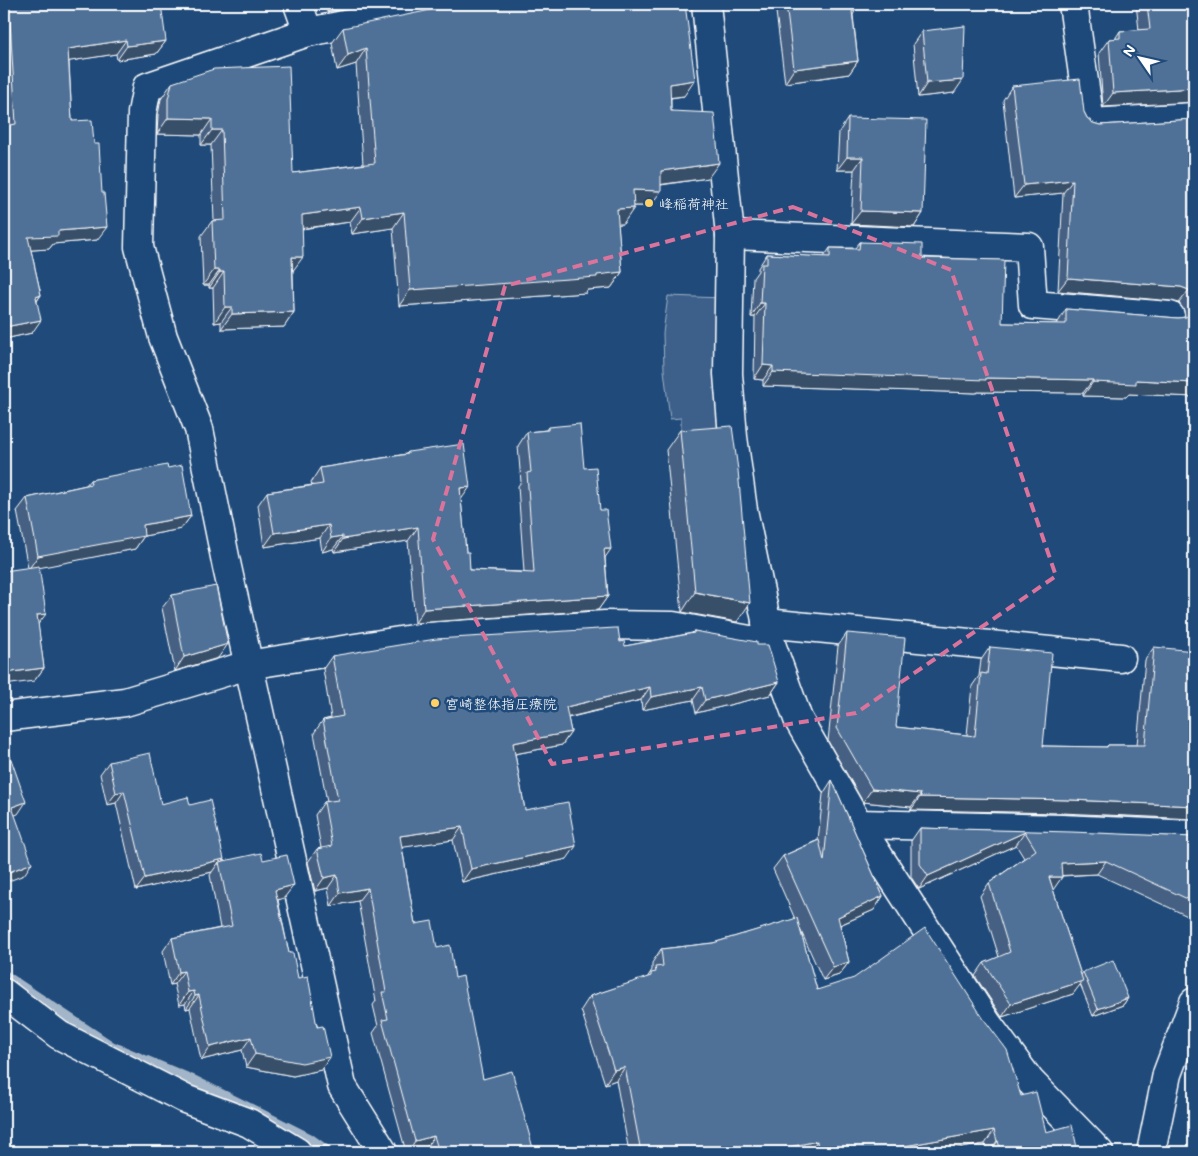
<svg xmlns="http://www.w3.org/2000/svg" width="1198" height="1156" font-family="Mali,'Klee One',sans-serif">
  <rect width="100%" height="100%" fill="#1f4a7a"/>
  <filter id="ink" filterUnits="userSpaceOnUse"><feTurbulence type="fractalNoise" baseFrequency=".02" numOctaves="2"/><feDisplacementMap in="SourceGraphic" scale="10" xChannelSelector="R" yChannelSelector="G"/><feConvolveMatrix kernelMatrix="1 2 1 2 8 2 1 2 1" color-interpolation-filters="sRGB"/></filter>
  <g filter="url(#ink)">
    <polygon fill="#3c618b" stroke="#9eb0c5" points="668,296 722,298 721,431 681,433 681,418 670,419 664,370 663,333"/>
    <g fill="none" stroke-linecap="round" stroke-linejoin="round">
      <polyline stroke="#a3b5c8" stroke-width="12" points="4,976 111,1047 195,1082 309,1139 327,1152"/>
      <g stroke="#fff" stroke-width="31">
        <g id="minor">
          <polyline points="298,4 308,32"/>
          <polyline points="706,4 730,235 728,374 733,437 743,510 771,644 798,719 858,824 987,1023 1030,1081 1099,1152"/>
          <polyline points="1073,4 1090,123 1194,117"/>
          <polyline points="730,235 1029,247 1033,305 1170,316"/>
          <polyline points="766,623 1121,658"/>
          <polyline points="4,717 125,702 248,665 425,637 605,625 673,626 771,644"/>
          <polyline points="858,824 1062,829 1194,835"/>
          <polyline points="4,993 59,1035 185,1099 249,1123 297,1152"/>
          <polyline points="383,1152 342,1086 227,567 199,429 163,337 139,247 142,113 147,87 308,32 452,4"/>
        </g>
      </g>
      <g stroke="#fff" stroke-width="31">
        <polyline id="secondary" points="1151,1152 1167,1074 1194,1002"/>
      </g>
      <use href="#minor" stroke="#1f4a7a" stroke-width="28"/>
      <use href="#secondary" stroke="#1f4a7a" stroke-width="28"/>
    </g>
    <g fill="#456182" stroke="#fff">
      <polygon points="4,4 166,41 156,54 117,60 116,54 69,61 72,121 97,240 53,244 49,249 31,250 41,295 37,301 32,333 4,339 4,126 5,125 4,92"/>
      <polygon points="326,4 371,4 327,12"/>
      <polygon points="775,4 855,4 855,11 853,15 858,61 849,74 785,83"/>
      <polygon points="1136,4 1194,4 1194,102 1103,107 1099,53 1109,39 1115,39 1120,31 1139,30"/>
      <polygon points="343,28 684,96 671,98 671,111 708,178 661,185 650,206 634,206 623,224 618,224 622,272 611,288 587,290 586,293 399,306 393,228 352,234 350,222 302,229 293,272 294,312 284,327 221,329 221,322 214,323 213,288 209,288 209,285 203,285 201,236 212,221 214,221 211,145 201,145 201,135 157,134 158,115 161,99 172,83 293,173 363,164 356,64 337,70 332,43"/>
      <polygon points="922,31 954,93 918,97 913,44"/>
      <polygon points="1012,86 1084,112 1087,118 1093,123 1100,125 1194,119 1194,397 1129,394 1126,397 1083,396 1083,393 978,392 976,393 763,386 763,380 754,379 755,317 751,317 753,278 758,271 758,268 767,254 824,257 830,248 855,248 860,242 922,258 1002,323 1057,324 1066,309 1178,318 1185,317 1184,310 1179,303 1172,301 1058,291 1063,193 1014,198 1003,100"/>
      <polygon points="848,118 923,213 914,227 851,224 854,170 837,170 839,132"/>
      <polygon points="548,427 584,468 600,510 605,557 608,596 598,610 415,623 408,541 334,552 333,549 322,552 320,538 264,547 258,505 267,492 312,485 311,482 320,468 406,454 408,452 461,499 466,552 470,570 524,572 518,486 521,482 518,446 527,432 546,430"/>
      <polygon points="680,430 737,622 682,612 666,450"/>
      <polygon points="168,468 191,516 181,529 144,536 135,549 39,567 38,625 44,668 34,681 28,568 17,511 27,498 86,485 90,480"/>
      <polygon points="172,595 218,658 175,671 162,608"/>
      <polygon points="694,631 757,645 779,682 770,695 696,713 693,700 642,710 641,700 568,718 571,732 562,745 515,754 525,810 567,859 462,882 453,840 402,847 415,924 437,948 455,978 483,1079 533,1148 534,1152 426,1152 425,1149 414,1152 406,1152 373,1033 378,1026 373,1005 376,1001 358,901 331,906 328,888 315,891 308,862 317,849 321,848 315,815 324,802 327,802 314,733 323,720 331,718 323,669 332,656 620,642 625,646 692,633"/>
      <polygon points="847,633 896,727 967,735 972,686 979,676 981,660 990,647 1043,746 1106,747 1108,745 1137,745 1145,660 1154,647 1194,819 1062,813 911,810 911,807 863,802 828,741 838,646"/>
      <polygon points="109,762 161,804 190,805 222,861 263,860 284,898 278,900 289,953 298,978 330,1057 321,1070 293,1076 246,1067 242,1050 201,1060 190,1008 186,1009 185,1004 179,1005 174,984 170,985 163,951 172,938 220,928 210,875 212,872 136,890 116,803 107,805 100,774"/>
      <polygon points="832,780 883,896 874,910 840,925 849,962 839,975 823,980 800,929 817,990 1021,1096 1046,1132 1078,1152 987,1152 985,1144 937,1152 629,1152 616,1080 605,1084 581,1010 590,996 647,978 652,970 652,963 661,949 713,943 795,919 773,869 783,856 818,840 823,794"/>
      <polygon points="920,828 1194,837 1194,919 1097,874 1062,876 1062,877 1053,889 1081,975 1083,972 1128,998 1123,1005 1093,1016 1080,984 1073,994 1002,1017 975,976 984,963 999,957 980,896 989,883 1024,858 1016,845 919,889 911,877 911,841"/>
    </g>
    <g fill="#384f6a" stroke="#fff">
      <polygon points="333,4 371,4 327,12"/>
      <polygon points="10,21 4,30 4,22"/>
      <polygon points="126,40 116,54 58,63 68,49"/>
      <polygon points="166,41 156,54 117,60 127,46"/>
      <polygon points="366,48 356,64 337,70 348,55"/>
      <polygon points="858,61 849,74 785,83 794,69"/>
      <polygon points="695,80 684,96 659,99 670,84"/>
      <polygon points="963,80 954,93 918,97 927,83"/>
      <polygon points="1194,88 1194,102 1103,107 1113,93"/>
      <polygon points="168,118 212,119 201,135 157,134"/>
      <polygon points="212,130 222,130 211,145 201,145"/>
      <polygon points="847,157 863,157 854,170 837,170"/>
      <polygon points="719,163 708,178 650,186 661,171"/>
      <polygon points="1073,180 1063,193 1014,198 1024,185"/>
      <polygon points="633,190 661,191 650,206 623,206"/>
      <polygon points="361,207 350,222 291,230 302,215"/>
      <polygon points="634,208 623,224 606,224 617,209"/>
      <polygon points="861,211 923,213 914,227 851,224"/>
      <polygon points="404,212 393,228 352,234 363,218"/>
      <polygon points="107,227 97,240 53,244 49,249 18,251 28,237 58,231"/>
      <polygon points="292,257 303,257 292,272"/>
      <polygon points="214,270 220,270 209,285 203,285"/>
      <polygon points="220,272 224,272 213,288 209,288"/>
      <polygon points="622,272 611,288 587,290 586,293 399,306 410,290"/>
      <polygon points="1068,278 1181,287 1189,290 1179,303 1172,301 1058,291"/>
      <polygon points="41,295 31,309 36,297"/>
      <polygon points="760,303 765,303 755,317 751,317"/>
      <polygon points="225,307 232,307 221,322 214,323"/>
      <polygon points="294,312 284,327 221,329 232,314"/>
      <polygon points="41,320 32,333 4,339 4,329 5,327"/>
      <polygon points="763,365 773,366 763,380 754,379"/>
      <polygon points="773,372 986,378 1093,380 1083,393 978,392 976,393 763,386"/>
      <polygon points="1136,380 1194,383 1194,397 1129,394 1126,397 1083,396 1093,382"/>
      <polygon points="470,487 460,501 460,488"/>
      <polygon points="191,516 181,529 144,536 135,549 28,570 38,556 143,525"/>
      <polygon points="329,525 320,538 264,547 274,533"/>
      <polygon points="418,527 408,541 334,552 343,539"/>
      <polygon points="343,536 333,549 322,552 331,538"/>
      <polygon points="604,549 611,549 602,562"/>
      <polygon points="695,592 750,603 737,622 682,612"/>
      <polygon points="608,596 598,610 415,623 424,609"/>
      <polygon points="46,614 36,627 37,615"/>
      <polygon points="228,644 218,658 175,671 184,657"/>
      <polygon points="44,668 34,681 4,685 4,673"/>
      <polygon points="779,682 770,695 696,713 705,700"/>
      <polygon points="650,687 641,700 557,720 566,707"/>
      <polygon points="702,687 693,700 642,710 651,697"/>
      <polygon points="571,732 562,745 504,756 513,743"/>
      <polygon points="872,789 921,794 911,807 863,802"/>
      <polygon points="124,791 116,803 107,805 116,793"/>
      <polygon points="920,797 1072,800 1194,806 1194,819 1062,813 911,810"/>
      <polygon points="26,802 18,814 4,819 12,807"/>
      <polygon points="462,827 453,840 391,849 400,836"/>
      <polygon points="1025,832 1016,845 919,889 928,876"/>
      <polygon points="576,846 567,859 462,882 471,869"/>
      <polygon points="224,859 219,865 219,862 212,872 136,890 145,878"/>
      <polygon points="1106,861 1097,874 1052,876 1061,863"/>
      <polygon points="32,863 24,875 4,883 4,874"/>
      <polygon points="337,875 328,888 315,891 324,878"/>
      <polygon points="1049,877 1062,877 1053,890"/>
      <polygon points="294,885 284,898 266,903 275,890"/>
      <polygon points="368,888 358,901 331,906 340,893"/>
      <polygon points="883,896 874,910 828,930 838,917"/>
      <polygon points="849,962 839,975 823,980 833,967"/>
      <polygon points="184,971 174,984 170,985 179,972"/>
      <polygon points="1083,981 1073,994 1002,1017 1011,1004"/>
      <polygon points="194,991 185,1004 179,1005 188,992"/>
      <polygon points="199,995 190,1008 186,1009 195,996"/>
      <polygon points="1128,998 1123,1005 1093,1016 1098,1009"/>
      <polygon points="251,1037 242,1050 201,1060 210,1047"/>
      <polygon points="255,1054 330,1057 321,1070 293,1076 246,1067"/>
      <polygon points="625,1067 616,1080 605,1084 614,1070"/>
      <polygon points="994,1130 985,1144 937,1152 876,1152 877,1151"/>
      <polygon points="434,1136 425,1149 414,1152 408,1152 415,1141"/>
      <polygon points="817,1141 809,1152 767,1152"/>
      <polygon points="997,1141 998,1141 990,1152 989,1152"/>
      <polygon points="656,1149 654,1152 641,1152"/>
    </g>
    <g fill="#507197" stroke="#fff">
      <polygon points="4,4 161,4 166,41 127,46 126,40 68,49 72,121 92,120 94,144 99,144 102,193 104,193 107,227 58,231 58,236 28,237 41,295 36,297 41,320 5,327 4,322 4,267 5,267 4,242 4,126 16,124 10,21 4,22"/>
      <polygon points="460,4 685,4 695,80 670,84 671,111 714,113 719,163 661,171 661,191 633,190 634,208 617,209 622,272 597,275 597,277 410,290 404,212 363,218 361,207 302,215 303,257 292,257 294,312 232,314 232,307 225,307 224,272 220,272 220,270 214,270 212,221 225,220 222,130 212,130 212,119 168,118 168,99 172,83 214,69 289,66 293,173 375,163 366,48 348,55 343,28"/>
      <polygon points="786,4 855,4 855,11 852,11 858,61 794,69"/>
      <polygon points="1147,4 1194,4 1194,88 1113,93 1109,39 1120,38 1120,31 1150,29"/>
      <polygon points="965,26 963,80 927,83 922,31"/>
      <polygon points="1080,79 1084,112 1087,118 1093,123 1100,125 1194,119 1194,299 1194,296 1189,290 1181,287 1068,278 1073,180 1024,185 1012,86"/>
      <polygon points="848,118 926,120 923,213 861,211 863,157 847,157"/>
      <polygon points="860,242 922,244 922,258 1004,260 1002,323 1066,324 1066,309 1178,318 1186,317 1192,312 1194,306 1194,383 1136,380 1136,384 1093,382 1093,380 986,378 986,380 773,372 773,366 763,365 765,303 760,303 762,264 767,264 767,254 830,257 830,248 859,249"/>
      <polygon points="580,424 584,468 596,467 600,510 606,510 611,549 604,549 608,596 424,609 418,527 343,539 343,536 331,538 329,525 274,533 267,492 323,484 320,468 408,454 408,452 464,444 470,487 460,488 466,552 469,552 470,570 534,573 527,473 531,472 527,432 548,430 548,427"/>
      <polygon points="732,426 738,470 750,603 695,592 680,430"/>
      <polygon points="167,465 168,468 182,465 191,516 143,525 144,536 38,556 27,498 91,484 90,480"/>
      <polygon points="39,566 46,614 37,615 44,668 4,673 4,571"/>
      <polygon points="216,586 228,644 184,657 172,595"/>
      <polygon points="615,628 618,628 620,642 624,641 625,646 694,633 694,631 757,642 757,645 768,645 779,682 705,700 702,687 651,697 650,687 566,707 571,732 513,743 525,810 568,802 576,846 471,869 462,827 400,836 415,924 432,921 437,948 450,945 455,978 463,976 483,1079 512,1071 534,1152 439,1152 434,1136 415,1141 382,1020 388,1019 382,992 386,992 368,888 340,893 337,875 324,878 317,849 332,846 324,802 338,800 323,720 343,716 332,656 436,639"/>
      <polygon points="847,633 905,638 896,727 975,736 981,673 987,674 990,647 1052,653 1043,746 1107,747 1108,745 1145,745 1154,647 1194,651 1194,806 1072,800 920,797 921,794 872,789 837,728"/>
      <polygon points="4,739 26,802 12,807 32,863 4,874"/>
      <polygon points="150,753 161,804 188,797 190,805 210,800 224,859 145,878 124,791 116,793 109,762"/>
      <polygon points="832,780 883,896 838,917 849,962 833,967 783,856 819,840 824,861"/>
      <polygon points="920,828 1071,832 1194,837 1194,902 1106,861 1061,863 1062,877 1049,877 1083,981 1011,1004 984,963 1010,952 989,883 1036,850 1025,832 928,876 920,864"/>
      <polygon points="261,853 263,860 287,855 294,885 275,890 289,953 293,953 298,978 308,976 317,1027 323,1026 330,1057 302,1063 255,1054 251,1037 210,1047 199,995 195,996 194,991 188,992 184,971 179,972 172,938 232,926 219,862"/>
      <polygon points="797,918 817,990 854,978 925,928 983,1018 1007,1050 1021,1096 1036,1092 1046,1132 1072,1125 1078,1152 1001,1152 998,1141 997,1141 994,1130 877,1151 877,1152 818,1152 817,1141 767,1152 656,1152 656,1149 641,1152 625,1067 614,1070 590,996 651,976 651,973 656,972 655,967 663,966 661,949 713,943"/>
      <polygon points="1113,960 1128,998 1098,1009 1083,972"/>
    </g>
  </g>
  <path fill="none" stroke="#da749d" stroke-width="4" stroke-dasharray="10 6" stroke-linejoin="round" d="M793,207L951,270L1056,576L856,713L552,764L433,539L505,286Z"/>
  <g fill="#ffd166" stroke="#1f4a7a" stroke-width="2">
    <circle cx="649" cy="203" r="5"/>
    <circle cx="435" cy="703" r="5"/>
  </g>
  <g text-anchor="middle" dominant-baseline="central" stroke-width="5" stroke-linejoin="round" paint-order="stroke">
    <g font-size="14" fill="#fff" stroke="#1f4a7a" text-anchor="start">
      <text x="659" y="203">峰稲荷神社</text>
      <text x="445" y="703">宮崎整体指圧療院</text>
    </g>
  </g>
  <rect width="1198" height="1156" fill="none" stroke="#1f4a7a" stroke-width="20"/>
  <rect x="10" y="10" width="1178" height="1136" fill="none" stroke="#fff" stroke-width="2" filter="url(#ink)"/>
  <g transform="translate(1140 58) rotate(304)" stroke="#1f4a7a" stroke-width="4" paint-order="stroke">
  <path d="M0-4L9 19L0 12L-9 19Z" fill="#ffffff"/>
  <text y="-8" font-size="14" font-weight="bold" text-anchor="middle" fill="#ffffff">N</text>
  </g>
</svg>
